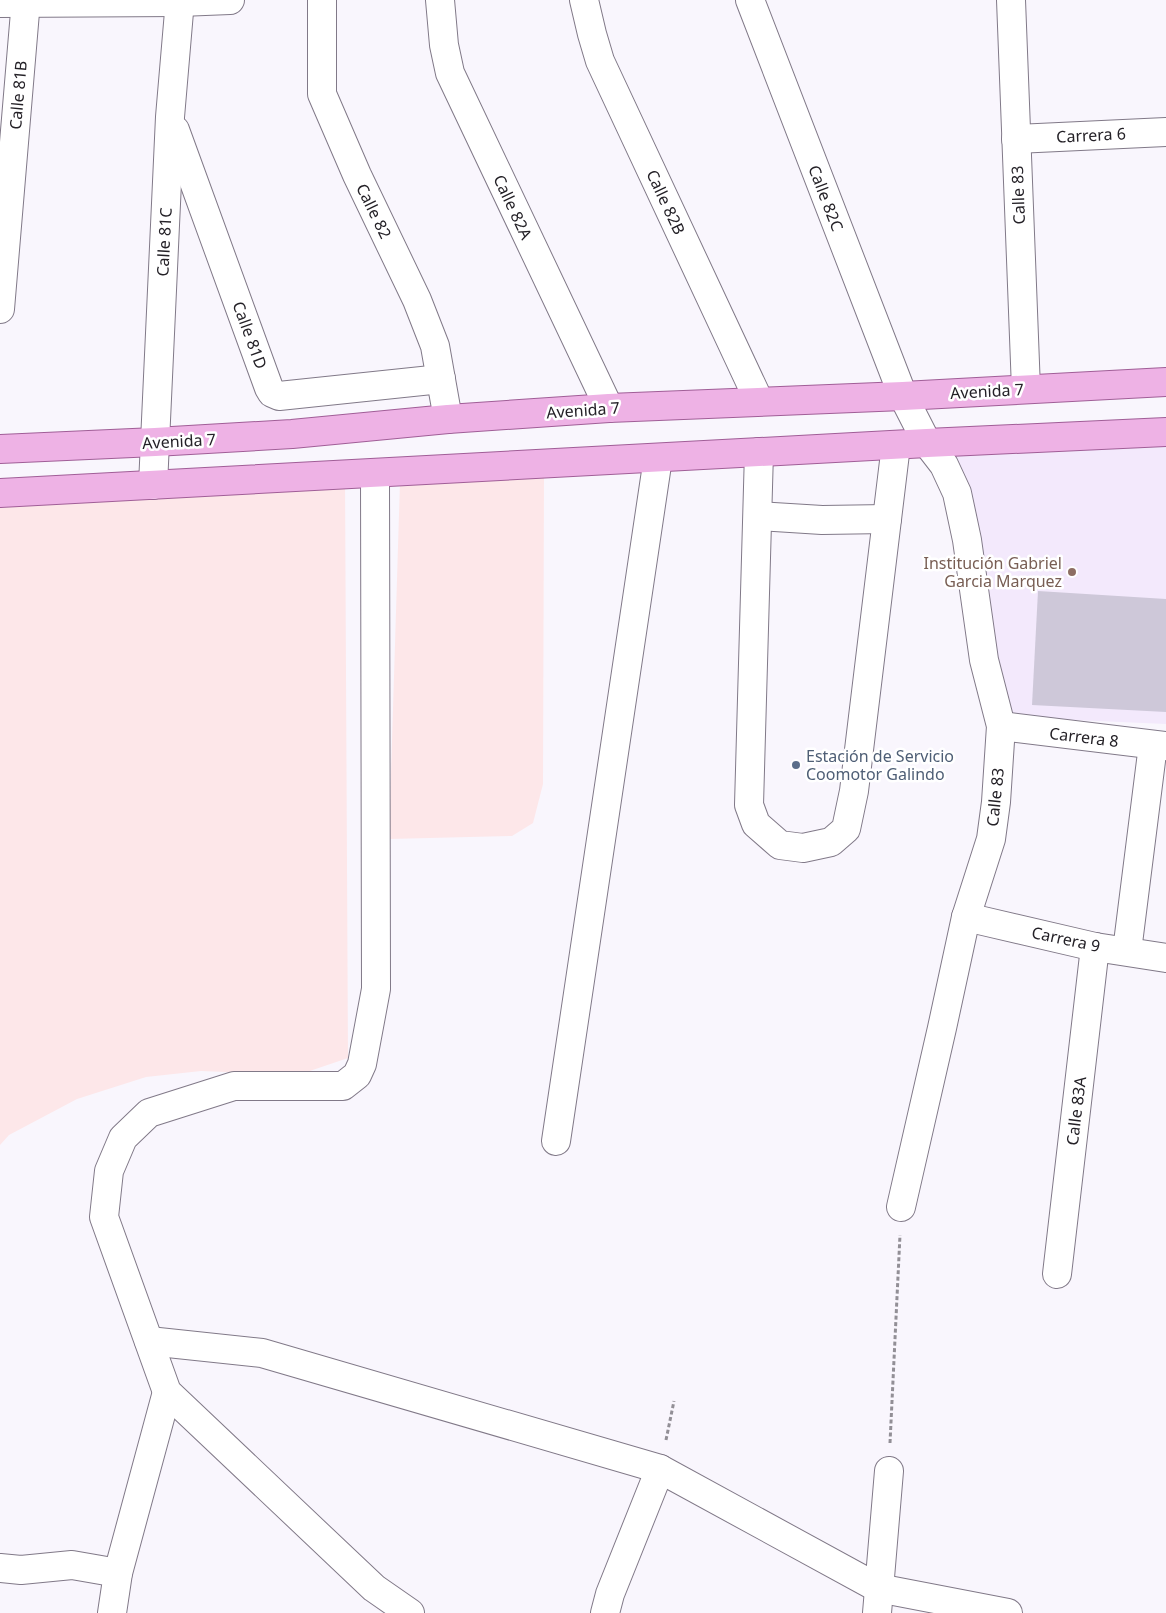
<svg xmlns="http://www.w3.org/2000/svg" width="1166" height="1613" font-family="'Noto Sans',sans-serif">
  <rect width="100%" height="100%" fill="#f9f6fd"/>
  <g fill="#fde7e9">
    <polygon points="544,475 543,784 533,823 512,836 389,839 400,482"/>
    <polygon points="345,478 348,1058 298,1075 201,1071 146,1077 77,1099 9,1135 0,1145 0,508"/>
  </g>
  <polygon fill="#f3e9fc" points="1166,438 1166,724 1007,717 934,448"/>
  <polygon fill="#cec8d9" points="1038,591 1166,599 1166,712 1032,705"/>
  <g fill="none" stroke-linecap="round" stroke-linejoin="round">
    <g stroke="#817988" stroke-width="30">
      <g id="minor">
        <polyline points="322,0 322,94 357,175 417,300 435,346 448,419"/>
        <polyline points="440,0 444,45 450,73 609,408"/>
        <polyline points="584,0 592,34 600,61 759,401"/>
        <polyline points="750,0 903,396 927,443 944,465 957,493 967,540 984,660 1001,726 996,802 991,839 966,917 942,1028 901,1207"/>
        <polyline points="1011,0 1026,389"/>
        <polyline points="0,3 180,2 230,0"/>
        <polyline points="175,130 269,388 272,393 279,396 441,379"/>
        <polyline points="1016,139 1166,132"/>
        <polyline points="0,309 26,0"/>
        <polyline points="759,452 749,805 756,824 780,845 803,848 831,842 846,829 854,791 896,445"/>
        <polyline points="375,473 376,989 362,1064 357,1075 343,1086 234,1086 149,1113 123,1138 109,1171 104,1217 167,1392 374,1588 410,1613"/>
        <polyline points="153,485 170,117 180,0"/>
        <polyline points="758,516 822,520 887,519"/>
        <polyline points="1001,726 1166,746"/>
        <polyline points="966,917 1095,947 1166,958"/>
        <polyline points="1127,951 1153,745"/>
        <polyline points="556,1141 658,458"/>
        <polyline points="1057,1274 1095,947"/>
        <polyline points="149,1341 262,1353 660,1469 878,1588 1008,1613"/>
        <polyline points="0,1568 21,1570 72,1565 118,1573"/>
        <polyline points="112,1613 118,1573 167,1392"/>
        <polyline points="605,1613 610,1594 660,1469"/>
        <polyline points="877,1613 889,1471"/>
      </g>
    </g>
    <g stroke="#a05e97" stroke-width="30">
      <g id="major">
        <polyline points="0,449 155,442 292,434 448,419 609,408 903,396 1166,382"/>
        <polyline points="0,493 927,443 1166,432"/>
      </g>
    </g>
    <g stroke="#928f96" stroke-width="3" stroke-dasharray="4 2.5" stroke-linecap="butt">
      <polyline points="666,1440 674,1401"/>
      <polyline points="890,1443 900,1235"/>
    </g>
    <use href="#minor" stroke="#fff" stroke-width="28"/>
    <use href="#major" stroke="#eeb2e5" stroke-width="28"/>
  </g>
  <circle fill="#8d6e63" stroke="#fff" stroke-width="2" cx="1072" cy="572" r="5"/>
  <circle fill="#5c6f8a" stroke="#fff" stroke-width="2" cx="796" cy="765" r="5"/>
  <g text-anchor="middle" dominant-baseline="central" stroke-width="5" stroke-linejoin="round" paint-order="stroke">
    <g font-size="16" fill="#242127" stroke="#fff">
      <text transform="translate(18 95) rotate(-85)">Calle 81B</text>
      <text transform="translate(1091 135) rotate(-3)">Carrera 6</text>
      <text transform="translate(1018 195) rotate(-92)">Calle 83</text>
      <text transform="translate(826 198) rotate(69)">Calle 82C</text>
      <text transform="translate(666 202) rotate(65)">Calle 82B</text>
      <text transform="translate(513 207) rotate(65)">Calle 82A</text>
      <text transform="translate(374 211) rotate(64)">Calle 82</text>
      <text transform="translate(164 242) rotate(-87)">Calle 81C</text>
      <text transform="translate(250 335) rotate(70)">Calle 81D</text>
      <text transform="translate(987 391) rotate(-3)">Avenida 7</text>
      <text transform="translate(583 410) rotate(-4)">Avenida 7</text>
      <text transform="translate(179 441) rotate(-3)">Avenida 7</text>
      <text transform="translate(1084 737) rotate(7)">Carrera 8</text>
      <text transform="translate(995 797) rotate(-84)">Calle 83</text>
      <text transform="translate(1066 939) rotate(12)">Carrera 9</text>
      <text transform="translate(1076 1111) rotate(-83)">Calle 83A</text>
    </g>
    <g font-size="16" fill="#785e54" stroke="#fff" text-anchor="end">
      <text x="1062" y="563">Institución Gabriel<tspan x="1062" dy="18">Garcia Marquez</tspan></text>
    </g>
    <g font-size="16" fill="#4e5e75" stroke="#fff" text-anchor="start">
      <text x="806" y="756">Estación de Servicio<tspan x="806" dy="18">Coomotor Galindo</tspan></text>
    </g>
  </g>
</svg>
